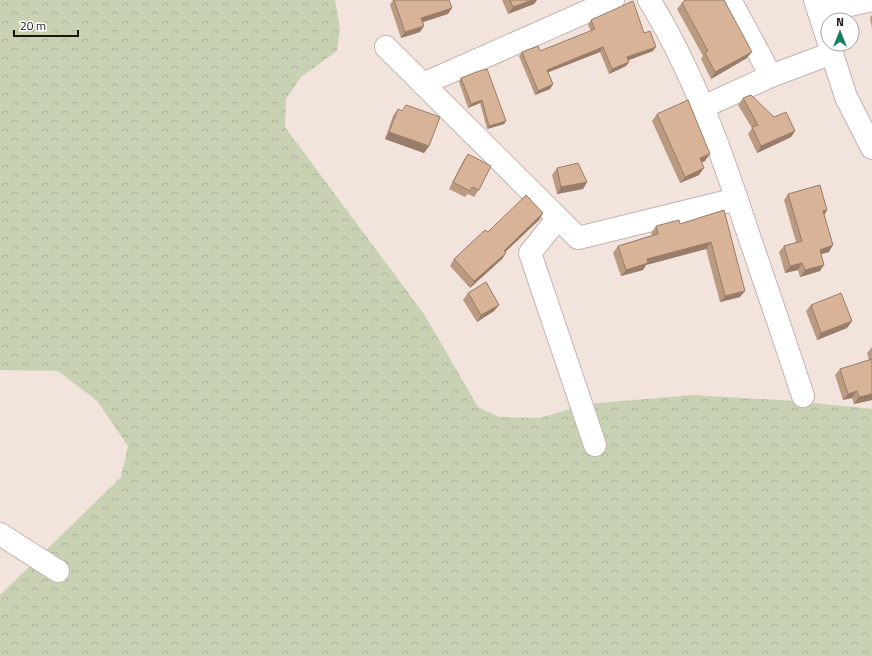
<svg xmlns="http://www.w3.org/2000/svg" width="872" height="656" font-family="'Titillium Web',sans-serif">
  <defs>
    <pattern id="forest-crowns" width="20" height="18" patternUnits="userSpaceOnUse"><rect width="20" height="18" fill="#c8d2b2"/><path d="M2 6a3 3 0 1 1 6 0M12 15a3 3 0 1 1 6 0" fill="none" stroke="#abb398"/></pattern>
  </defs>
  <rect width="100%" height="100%" fill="#f3e3dd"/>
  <polygon fill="url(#forest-crowns)" points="0,0 335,0 340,28 337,51 301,77 286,99 285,127 424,314 478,407 499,417 540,418 586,404 693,395 795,401 872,409 872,656 0,656 0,595 121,477 128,446 97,401 58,371 0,370"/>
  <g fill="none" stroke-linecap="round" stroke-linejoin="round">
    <g stroke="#c4b4af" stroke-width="24">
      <g id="minor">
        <path d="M649,0C693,71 721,151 747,230C766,286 785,341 803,396"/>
        <polyline points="819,12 872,0"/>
        <polyline points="386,47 578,238 737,199"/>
        <polyline points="771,76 832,53"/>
        <polyline points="423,84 613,0"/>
        <polyline points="703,107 771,76 730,0"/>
        <polyline points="558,218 530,253 595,445"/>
        <polyline points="0,534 58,571"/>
      </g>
    </g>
    <g stroke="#c4b4af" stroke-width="24">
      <g id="major">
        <polyline points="815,0 828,40"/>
        <polyline points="829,44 846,97 872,148"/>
      </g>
    </g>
    <use href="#minor" stroke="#fff" stroke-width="22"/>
    <use href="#major" stroke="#fff" stroke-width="22"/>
  </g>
  <g fill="#bb9a82">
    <polygon points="393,0 449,0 448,14 423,22 424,26 420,32 401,38 390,5"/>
    <polygon points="502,0 537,0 534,4 508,14"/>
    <polygon points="684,0 724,0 747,58 711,79 701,59 703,56 677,9 682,3 684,1"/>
    <polygon points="872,15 872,28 870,18"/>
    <polygon points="591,20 644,33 653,51 628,60 626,66 609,74 600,52 548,72 553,84 550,89 535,95 519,56 522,52 540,51 591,31 588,25"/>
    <polygon points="461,78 506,121 504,124 487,129 480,103 468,108 459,82"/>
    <polygon points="743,98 774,117 795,131 791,137 757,153 748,134 752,128 738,105"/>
    <polygon points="398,109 429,146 424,153 385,139 393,116"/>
    <polygon points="657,114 705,161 702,162 699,175 680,183 652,121"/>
    <polygon points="468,154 479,190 474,197 468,194 465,197 449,189 463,161"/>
    <polygon points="557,168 587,182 583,189 557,194 552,175"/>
    <polygon points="788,194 827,210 824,215 829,252 821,254 820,271 800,277 798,270 785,273 779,252 784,246 796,242 784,200"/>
    <polygon points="724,210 740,297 720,302 706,249 646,265 643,270 621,276 613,253 618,246 652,235 651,233 656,226 680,224"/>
    <polygon points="543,213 539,220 505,252 506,253 502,259 470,288 450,266 454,259 488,232"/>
    <polygon points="468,293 499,305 494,311 477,322 463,300"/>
    <polygon points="811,305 852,321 847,328 817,340 806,311"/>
    <polygon points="872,347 872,400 854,404 852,398 843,400 835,375 840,369 869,360 867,353"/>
  </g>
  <g fill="#987d6a">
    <polygon points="532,0 537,0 534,4 508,14 513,7"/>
    <polygon points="452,8 448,14 417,24 421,18"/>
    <polygon points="424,26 420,32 401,38 405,32"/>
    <polygon points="603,47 600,52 544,74 547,70"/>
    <polygon points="656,47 653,51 624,62 627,57"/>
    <polygon points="752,52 747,58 711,79 715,72"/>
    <polygon points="629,62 626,66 609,74 612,69"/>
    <polygon points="553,84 550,89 535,95 538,91"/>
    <polygon points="482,100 480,103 468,108 471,104"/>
    <polygon points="506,121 504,124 487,129 489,126"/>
    <polygon points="795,131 791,137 757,153 761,146"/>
    <polygon points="389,132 429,146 424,153 385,139"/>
    <polygon points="710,154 705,161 695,165 700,158"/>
    <polygon points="704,168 699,175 680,183 685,177"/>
    <polygon points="587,182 583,189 557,194 561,187"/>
    <polygon points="827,210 823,217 823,211"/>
    <polygon points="543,213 539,220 500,257 504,251"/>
    <polygon points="711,242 706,249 646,265 643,270 621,276 626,270 647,259"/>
    <polygon points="833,245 829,252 815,256 820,250"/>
    <polygon points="506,253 502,259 470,288 474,281"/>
    <polygon points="802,263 798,270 785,273 790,266"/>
    <polygon points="824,265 820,271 800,277 805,270"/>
    <polygon points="745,291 740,297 720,302 725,296"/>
    <polygon points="499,305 494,311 477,322 481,315"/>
    <polygon points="852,321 847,328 817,340 821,333"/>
    <polygon points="857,391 852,398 843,400 848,394"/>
    <polygon points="872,394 872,400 854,404 859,397"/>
  </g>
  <g fill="#d9b397" stroke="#987d6a">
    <polygon points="394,0 449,0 452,8 421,18 424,26 405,32"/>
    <polygon points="510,0 532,0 513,7"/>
    <polygon points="686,0 724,0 752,52 715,72 705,53 708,51 682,3"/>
    <polygon points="633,1 644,33 650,31 656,47 627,57 629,62 612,69 603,47 547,70 553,84 538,91 522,52 538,46 540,51 595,29 591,20"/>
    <polygon points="487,69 506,121 489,126 482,100 471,104 461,78 479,71"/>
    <polygon points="751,95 774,117 786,112 795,131 761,146 752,127 758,125 743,98"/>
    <polygon points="688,100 710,154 700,158 704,168 685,177 657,114"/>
    <polygon points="406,105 440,117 429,146 389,132 398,109 402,111"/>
    <polygon points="468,154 491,166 479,190 472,187 470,191 453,182"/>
    <polygon points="578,163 587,182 561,187 557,168"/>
    <polygon points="820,185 827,210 823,211 833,245 820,250 824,265 805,270 802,263 790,266 784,246 802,241 788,194"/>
    <polygon points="526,195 543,213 504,251 506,253 474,281 454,259 485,230 488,232"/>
    <polygon points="724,210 745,291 725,296 711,242 647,259 648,263 626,270 618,246 658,234 656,226 679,220 680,224"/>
    <polygon points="486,282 499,305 481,315 468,293"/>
    <polygon points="841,293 852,321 821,333 811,305"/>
    <polygon points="872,359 872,394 859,397 857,391 848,394 840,369"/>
  </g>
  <g transform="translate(840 32)"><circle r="19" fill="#ffffff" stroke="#a3a1a0"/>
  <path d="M0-3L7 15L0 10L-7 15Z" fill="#18815d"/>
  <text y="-6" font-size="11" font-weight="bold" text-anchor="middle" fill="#191412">N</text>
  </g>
  <path d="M14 30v6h64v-6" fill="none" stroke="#191412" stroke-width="2"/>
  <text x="20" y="30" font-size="12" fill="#191412" stroke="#ffffff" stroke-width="3" paint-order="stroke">20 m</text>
</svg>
